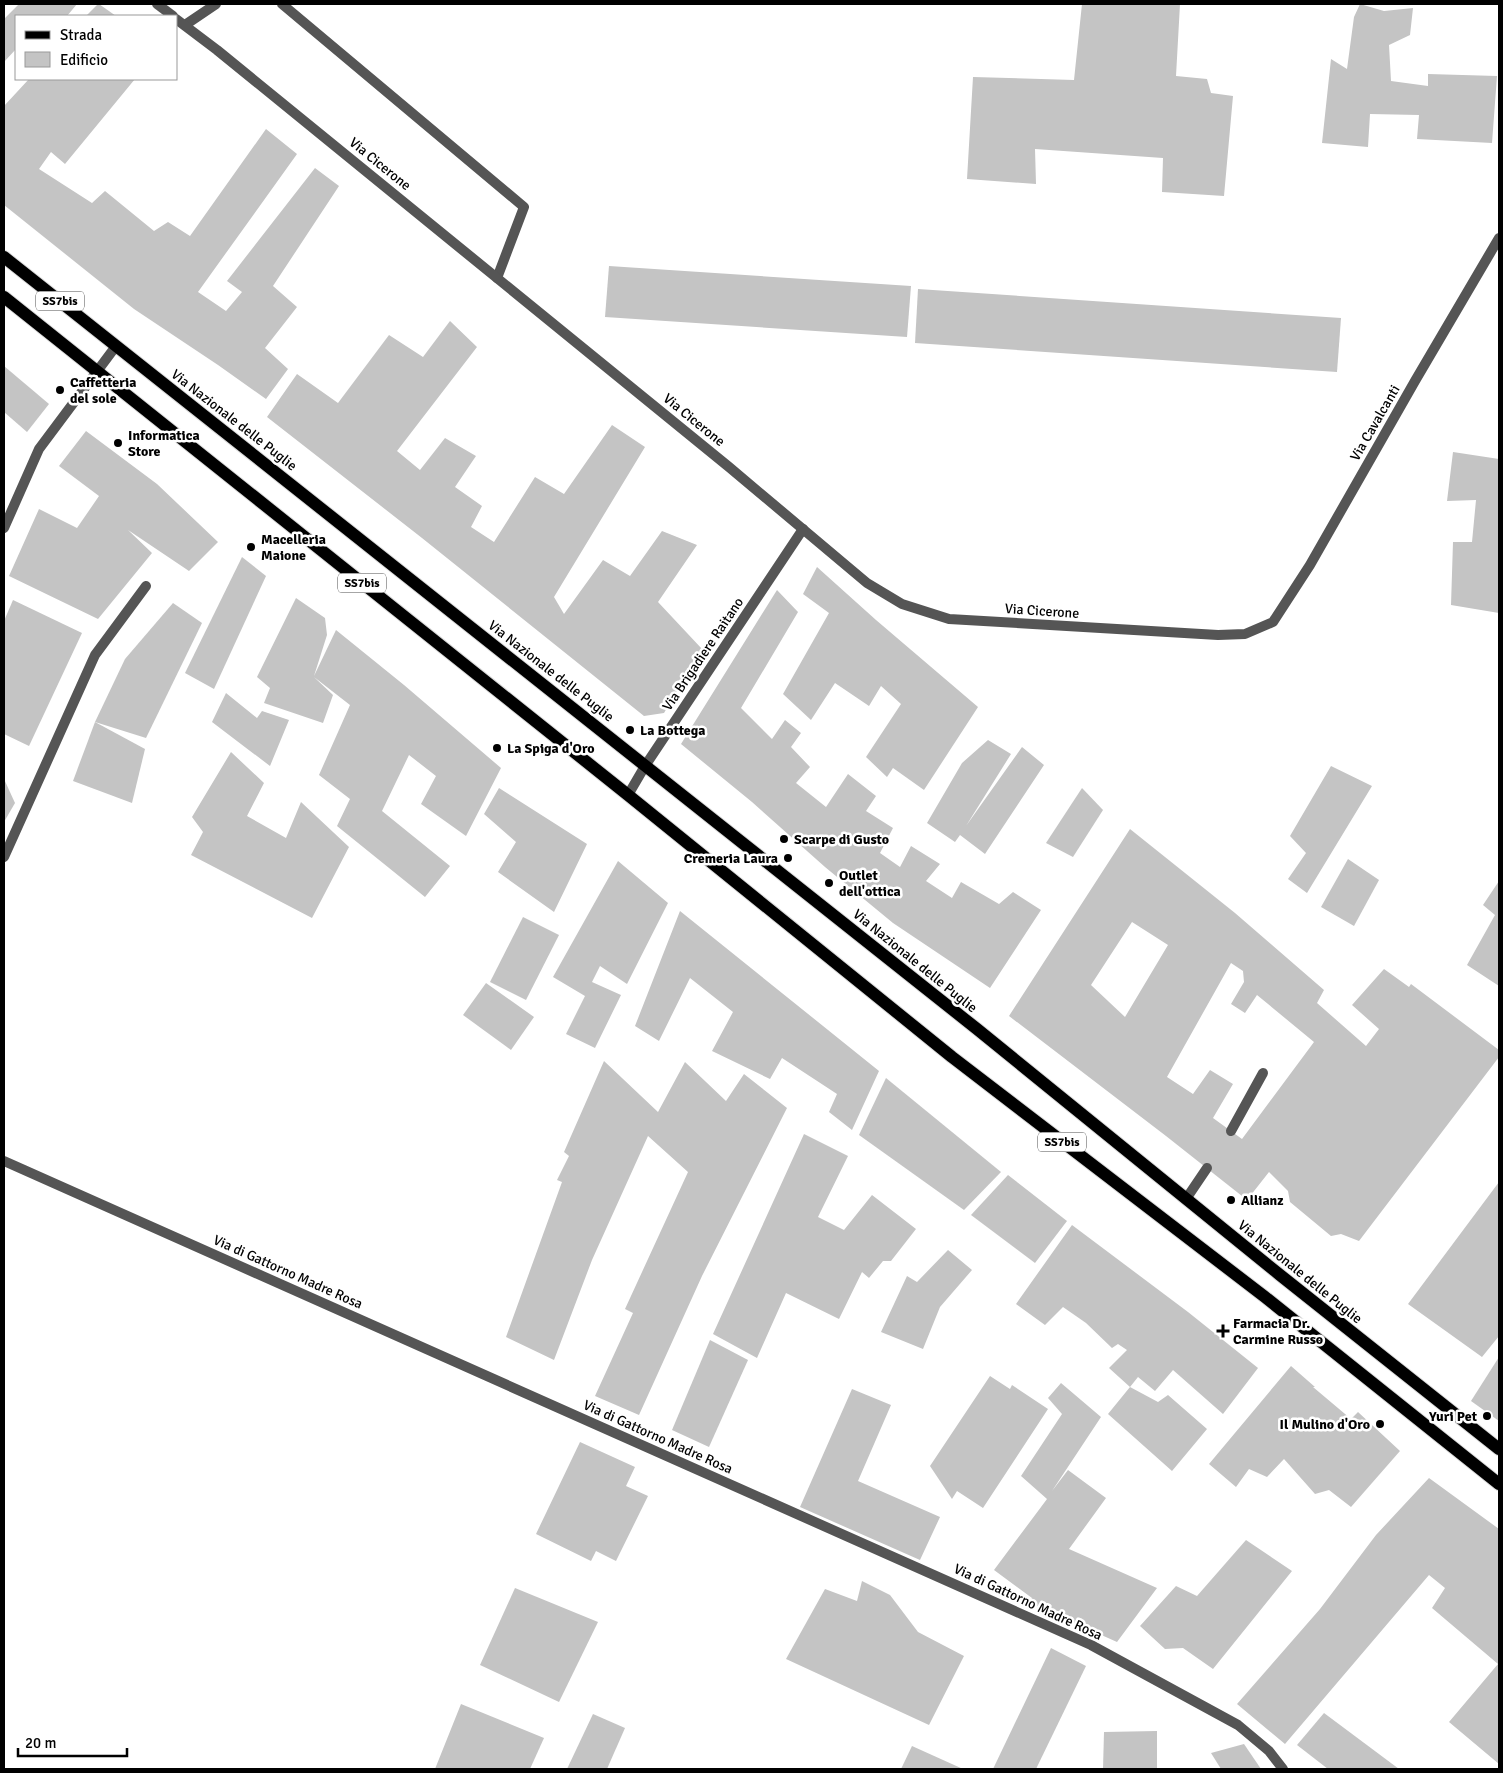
<svg xmlns="http://www.w3.org/2000/svg" width="1503" height="1773" font-family="Signika,sans-serif">
  <rect width="100%" height="100%" fill="#fff"/>
  <g fill="#c4c4c4" fill-rule="evenodd">
    <polygon points="19,4 77,4 67,16 16,16 16,49 4,62 4,19"/>
    <polygon points="98,4 99,4 116,16 86,16"/>
    <polygon points="1082,4 1180,4 1176,76 1207,79 1211,93 1233,96 1224,196 1162,192 1163,158 1035,149 1036,184 967,179 973,77 1074,80"/>
    <polygon points="1360,4 1384,11 1413,8 1410,35 1389,45 1391,81 1428,86 1428,74 1497,76 1492,143 1417,139 1419,115 1370,114 1368,147 1322,143 1331,59 1347,69 1354,17"/>
    <polygon points="29,79 135,79 65,164 51,152 39,169 92,203 105,191 154,231 168,222 190,236 266,129 297,154 198,292 226,311 242,292 227,281 315,168 339,186 273,286 297,307 265,348 288,369 266,399 218,365 134,309 4,205 4,106"/>
    <polygon points="609,266 911,286 907,337 605,317"/>
    <polygon points="918,289 1341,318 1337,372 915,343"/>
    <polygon points="450,321 477,347 397,451 420,470 445,438 476,456 455,487 482,506 471,527 494,542 535,477 564,494 612,425 645,447 554,597 564,614 603,560 630,576 662,531 697,545 658,602 702,649 664,713 644,716 422,538 267,417 297,374 338,403 389,335 423,357"/>
    <polygon points="4,366 49,404 27,432 4,412"/>
    <polygon points="86,431 157,484 218,542 189,571 128,530 152,553 98,619 9,576 39,509 77,528 99,496 59,466"/>
    <polygon points="1453,452 1499,459 1499,613 1451,605 1453,542 1472,542 1476,500 1447,501"/>
    <polygon points="242,557 266,576 214,689 185,673"/>
    <polygon points="817,567 876,620 978,707 924,790 893,768 887,777 866,757 901,704 881,686 869,706 835,683 811,720 783,694 829,613 803,594"/>
    <polygon points="777,590 798,612 741,708 772,739 785,720 801,733 791,747 810,767 796,783 826,807 848,774 876,796 866,811 893,828 880,853 900,867 911,846 940,864 926,881 952,898 961,882 999,904 1013,892 1041,910 990,988 893,923 825,867 752,802 681,744"/>
    <polygon points="296,598 325,618 327,635 314,676 336,630 404,685 501,768 466,836 421,804 436,776 409,755 382,811 450,866 425,897 337,826 350,799 319,775 350,705 314,677 333,695 323,723 264,703 270,688 257,677"/>
    <polygon points="13,600 82,633 29,746 4,734 4,621"/>
    <polygon points="173,603 202,623 146,738 95,722 125,659"/>
    <polygon points="226,693 257,718 262,711 289,720 270,766 212,722"/>
    <polygon points="95,722 145,749 132,803 73,781"/>
    <polygon points="988,740 1011,754 966,826 1022,747 1044,765 985,854 960,835 955,842 927,823 962,763"/>
    <polygon points="231,752 264,783 247,816 286,838 301,802 349,847 312,918 191,855 203,832 192,817"/>
    <polygon points="1331,766 1372,786 1307,893 1288,879 1306,853 1290,836"/>
    <polygon points="4,779 15,803 4,822"/>
    <polygon points="499,788 587,844 554,912 498,872 516,842 484,814"/>
    <polygon points="1082,788 1103,810 1073,857 1046,843"/>
    <path d="M1130,829L1235,913L1324,990L1317,1003L1366,1046L1379,1029L1352,1005L1384,969L1409,987L1411,984L1499,1050V1057L1359,1241L1341,1234L1331,1236L1290,1202L1288,1191L1269,1172L1247,1200L1166,1136L1009,1016ZM1132,922L1168,945L1125,1017L1091,985ZM1231,963L1243,971L1244,982L1231,1004L1245,1013L1257,995L1314,1042L1242,1139L1213,1118L1233,1084L1210,1070L1193,1094L1167,1077Z"/>
    <polygon points="1348,859 1379,880 1354,926 1321,907"/>
    <polygon points="618,861 668,903 627,984 600,966 592,982 621,995 595,1048 566,1034 585,996 553,977"/>
    <polygon points="1499,881 1499,986 1467,965 1495,915 1483,905"/>
    <polygon points="680,911 879,1071 852,1130 829,1112 837,1094 782,1058 770,1079 712,1051 733,1012 690,978 659,1041 635,1026"/>
    <polygon points="523,917 559,935 526,1000 490,982"/>
    <polygon points="486,983 534,1017 511,1050 463,1015"/>
    <polygon points="604,1061 658,1112 685,1062 726,1101 744,1074 787,1108 702,1276 639,1415 595,1396 633,1313 625,1309 688,1172 648,1136 592,1260 554,1360 506,1337 562,1182 557,1180 569,1156 564,1152"/>
    <polygon points="886,1078 1001,1172 964,1210 859,1135"/>
    <polygon points="804,1134 848,1156 818,1217 844,1230 872,1195 916,1229 891,1261 883,1261 869,1278 862,1272 839,1319 786,1293 757,1358 713,1334"/>
    <polygon points="1008,1175 1067,1221 1035,1263 971,1215"/>
    <polygon points="1499,1182 1499,1286 1498,1287 1499,1289 1499,1336 1482,1357 1408,1304"/>
    <polygon points="1072,1225 1188,1312 1258,1368 1223,1414 1173,1370 1155,1391 1138,1377 1130,1387 1158,1402 1168,1395 1207,1429 1172,1471 1108,1414 1130,1387 1109,1368 1127,1350 1118,1344 1112,1348 1086,1323 1063,1307 1045,1325 1016,1304"/>
    <polygon points="948,1250 972,1270 940,1307 923,1349 881,1332 907,1276 917,1282"/>
    <polygon points="710,1340 748,1360 709,1447 672,1430"/>
    <polygon points="1499,1357 1499,1421 1471,1401"/>
    <polygon points="1291,1366 1315,1387 1313,1387 1351,1419 1358,1412 1400,1451 1351,1507 1329,1490 1315,1494 1284,1459 1267,1477 1249,1469 1236,1487 1209,1464"/>
    <polygon points="990,1376 1010,1389 1012,1385 1048,1409 983,1508 957,1491 952,1499 930,1466"/>
    <polygon points="1061,1383 1101,1417 1052,1491 1068,1470 1106,1498 1069,1549 1157,1588 1117,1642 1030,1603 1032,1598 994,1570 1047,1499 1021,1476 1062,1414 1048,1398"/>
    <polygon points="852,1389 891,1405 858,1481 940,1517 920,1560 800,1507"/>
    <polygon points="580,1442 635,1467 626,1486 648,1496 616,1561 596,1551 591,1561 536,1534"/>
    <polygon points="1429,1478 1499,1529 1499,1764 1449,1722 1498,1664 1432,1608 1445,1588 1429,1575 1285,1744 1237,1704 1320,1609 1376,1535"/>
    <polygon points="1246,1540 1292,1571 1213,1669 1183,1648 1165,1649 1140,1626 1176,1586 1197,1596"/>
    <polygon points="862,1581 890,1595 918,1632 964,1656 929,1725 786,1659 825,1589 857,1601"/>
    <polygon points="515,1588 598,1622 559,1702 480,1665"/>
    <polygon points="1051,1648 1086,1666 1036,1769 993,1769"/>
    <polygon points="461,1704 544,1738 530,1769 435,1769"/>
    <polygon points="1324,1713 1399,1769 1328,1769 1297,1745"/>
    <polygon points="593,1714 625,1728 607,1769 567,1769"/>
    <polygon points="1157,1731 1157,1769 1103,1769 1104,1732"/>
    <polygon points="1244,1744 1261,1769 1221,1769 1211,1753"/>
    <polygon points="912,1746 963,1769 901,1769"/>
  </g>
  <g fill="none" stroke-linecap="round" stroke-linejoin="round">
    <g stroke="#dbdbdb" stroke-width="14">
      <g id="primary">
        <polyline points="4,257 977,1029 1280,1275 1499,1449"/>
        <polyline points="4,297 628,795 952,1057 1265,1297 1499,1484"/>
      </g>
    </g>
    <g stroke="#555" stroke-width="10">
      <polyline points="282,4 524,207 497,278"/>
      <polyline points="185,25 216,4"/>
      <polyline points="1231,1131 1263,1073"/>
      <polyline points="1186,1199 1207,1168"/>
    </g>
    <g stroke="#555" stroke-width="10">
      <polyline points="157,4 173,16"/>
      <polyline points="176,19 217,50 729,467 867,583 902,604 949,619 1218,635 1245,634 1273,622 1310,565 1415,381 1499,238"/>
      <polyline points="4,528 39,449 116,346"/>
      <polyline points="628,795 645,766 803,529"/>
      <polyline points="4,857 95,655 146,586"/>
      <polyline points="4,1161 1091,1645 1238,1725 1269,1751 1283,1769"/>
    </g>
    <use href="#primary" stroke="#000" stroke-width="12"/>
  </g>
  <g fill="#000" stroke="#fff" stroke-width="2">
    <circle cx="60" cy="390" r="5"/>
    <circle cx="118" cy="443" r="5"/>
    <circle cx="251" cy="547" r="5"/>
    <circle cx="630" cy="730" r="5"/>
    <circle cx="497" cy="748" r="5"/>
    <circle cx="784" cy="839" r="5"/>
    <circle cx="788" cy="858" r="5"/>
    <circle cx="829" cy="883" r="5"/>
    <circle cx="1231" cy="1200" r="5"/>
    <path d="M1220.5 1323.5h5v5h5v5h-5v5h-5v-5h-5v-5h5z"/>
    <circle cx="1487" cy="1416" r="5"/>
    <circle cx="1380" cy="1424" r="5"/>
  </g>
  <g text-anchor="middle" dominant-baseline="central" stroke-width="5" stroke-linejoin="round" paint-order="stroke">
    <g fill="#fff" stroke="#4c4c4c" stroke-width="1">
      <rect x="36" y="291.5" width="48" height="19" rx="4"/>
      <rect x="338" y="573.5" width="48" height="19" rx="4"/>
      <rect x="1038" y="1132.5" width="48" height="19" rx="4"/>
    </g>
    <g font-size="12" font-weight="bold" fill="#000">
      <text x="60" y="301">SS7bis</text>
      <text x="362" y="583">SS7bis</text>
      <text x="1062" y="1142">SS7bis</text>
    </g>
    <g font-size="14" fill="#000" stroke="#fff">
      <text transform="translate(380 164) rotate(39)">Via Cicerone</text>
      <text transform="translate(234 420) rotate(38)">Via Nazionale delle Puglie</text>
      <text transform="translate(694 420) rotate(39)">Via Cicerone</text>
      <text transform="translate(1375 423) rotate(-60)">Via Cavalcanti</text>
      <text transform="translate(1042 611) rotate(4)">Via Cicerone</text>
      <text transform="translate(703 654) rotate(-56)">Via Brigadiere Raitano</text>
      <text transform="translate(551 671) rotate(38)">Via Nazionale delle Puglie</text>
      <text transform="translate(915 961) rotate(39)">Via Nazionale delle Puglie</text>
      <text transform="translate(288 1272) rotate(24)">Via di Gattorno Madre Rosa</text>
      <text transform="translate(1300 1272) rotate(39)">Via Nazionale delle Puglie</text>
      <text transform="translate(658 1437) rotate(24)">Via di Gattorno Madre Rosa</text>
      <text transform="translate(1028 1602) rotate(25)">Via di Gattorno Madre Rosa</text>
    </g>
    <g font-size="14" font-weight="bold" fill="#000" stroke="#fff" text-anchor="start">
      <text x="70" y="382">Caffetteria<tspan x="70" dy="16">del sole</tspan></text>
      <text x="128" y="435">Informatica<tspan x="128" dy="16">Store</tspan></text>
      <text x="261" y="539">Macelleria<tspan x="261" dy="16">Maione</tspan></text>
      <text x="640" y="730">La Bottega</text>
      <text x="507" y="748">La Spiga d'Oro</text>
      <text x="794" y="839">Scarpe di Gusto</text>
      <text x="778" y="858" text-anchor="end">Cremeria Laura</text>
      <text x="839" y="875">Outlet<tspan x="839" dy="16">dell'ottica</tspan></text>
      <text x="1241" y="1200">Allianz</text>
      <text x="1233" y="1323">Farmacia Dr.<tspan x="1233" dy="16">Carmine Russo</tspan></text>
      <text x="1477" y="1416" text-anchor="end">Yuri Pet</text>
      <text x="1370" y="1424" text-anchor="end">Il Mulino d'Oro</text>
    </g>
  </g>
  <rect width="1503" height="1773" fill="none" stroke="#000000" stroke-width="10"/>
  <rect x="15" y="15" width="162" height="65" fill="#ffffff" stroke="#999999"/>
  <rect x="25" y="31" width="25" height="8" fill="#000000" stroke="#999999"/>
  <text x="60" y="40" font-size="15" fill="#000000">Strada</text>
  <rect x="25" y="52" width="25" height="15" fill="#c4c4c4" stroke="#999999"/>
  <text x="60" y="65" font-size="15" fill="#000000">Edificio</text>
  <path d="M18 1748v8h109v-8" fill="none" stroke="#000000" stroke-width="2.5"/>
  <text x="25" y="1748" font-size="15" fill="#000000" stroke="#ffffff" stroke-width="4" paint-order="stroke">20 m</text>
</svg>
